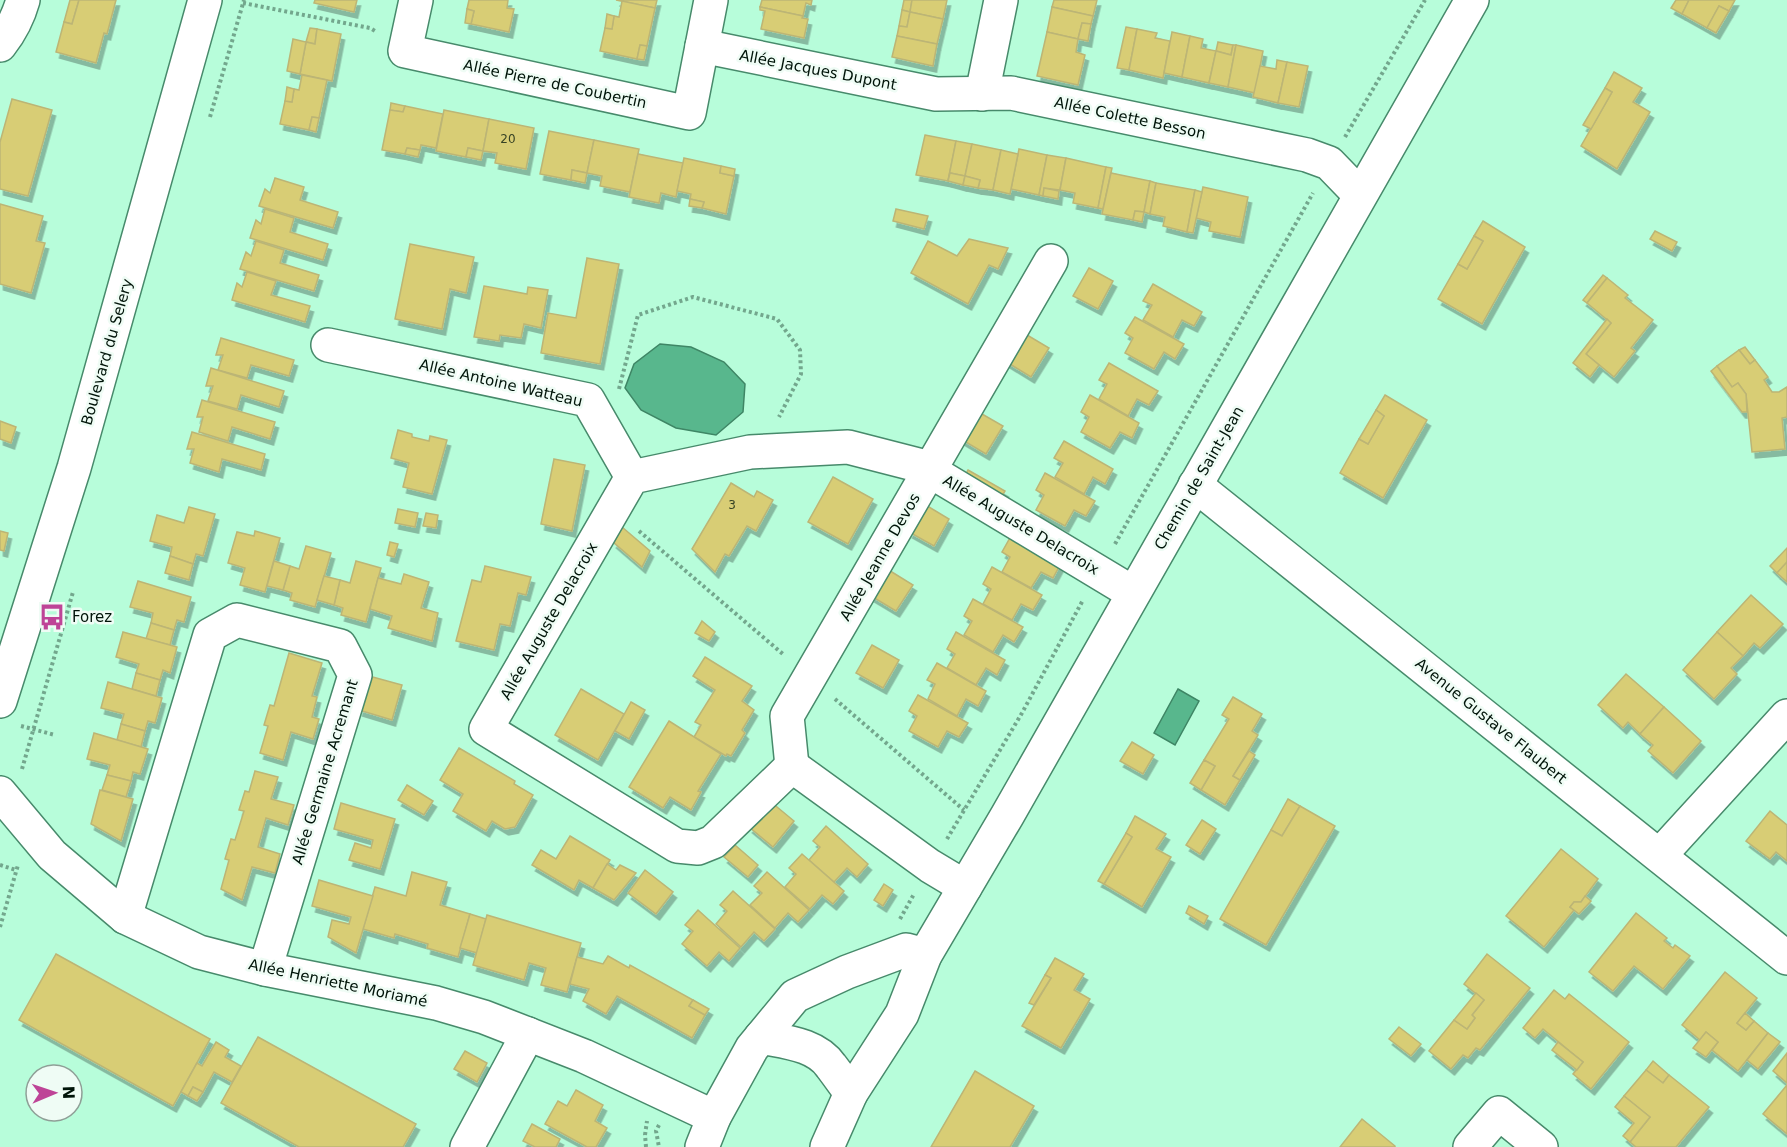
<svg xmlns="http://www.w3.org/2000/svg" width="1787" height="1147" font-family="'DejaVu Sans',sans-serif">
  <defs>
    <filter id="shadow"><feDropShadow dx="3.5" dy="6" stdDeviation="0" flood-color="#0004"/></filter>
  </defs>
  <rect width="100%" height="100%" fill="#b7fdda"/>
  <g fill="#58b78d" stroke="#3e8665" stroke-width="1.5">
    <polygon points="660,344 691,347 724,362 745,384 743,412 716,435 676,428 641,410 625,388 634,364"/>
    <polygon points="1178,689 1199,701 1175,745 1154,733"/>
  </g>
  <g fill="#d8cd75" stroke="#bcb575" stroke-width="1.5" filter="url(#shadow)">
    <polygon points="70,0 79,0 72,24 64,22"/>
    <polygon points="79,0 116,0 107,34 104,33 96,63 56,52 64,22 72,24"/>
    <polygon points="315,0 357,0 354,12 314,3"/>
    <polygon points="469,0 508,0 507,8 514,9 509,32 471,24 474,11 467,9"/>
    <polygon points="616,0 657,0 655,8"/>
    <polygon points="762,0 812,0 811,5 806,3 803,16 760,7"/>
    <polygon points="904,0 912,0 910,12 902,10"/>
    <polygon points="912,0 947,0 943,19 910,12"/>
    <polygon points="1054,0 1097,0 1093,16 1052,7"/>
    <polygon points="1676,0 1689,0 1682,14 1671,8"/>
    <polygon points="1689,0 1735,0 1729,11 1719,6 1707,28 1682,14"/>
    <polygon points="622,1 655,8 647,46 640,45 637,59 600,51 605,28 612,29 614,16 619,17"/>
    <polygon points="1719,6 1729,11 1716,33 1707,28"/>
    <polygon points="760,7 803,16 802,18 808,19 804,38 761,29 765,11 760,10"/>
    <polygon points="1052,7 1093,16 1091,24 1082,23 1078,39 1047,32"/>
    <polygon points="467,9 474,11 471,24 465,23"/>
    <polygon points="902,10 910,12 907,27 899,26"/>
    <polygon points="910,12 943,19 937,44 897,36 899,26 907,27"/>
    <polygon points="607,14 614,16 612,29 605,28"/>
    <polygon points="1082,23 1091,24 1088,41 1078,39"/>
    <polygon points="1126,27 1137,29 1129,70 1117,68"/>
    <polygon points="310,28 317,29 315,44 306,42"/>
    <polygon points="317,29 341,34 332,81 300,74 306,42 315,44"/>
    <polygon points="1137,29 1157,33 1155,38 1170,41 1163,78 1129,70"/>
    <polygon points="1047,32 1078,39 1076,52 1085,55 1078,85 1037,76"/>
    <polygon points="1172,32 1190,36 1182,77 1164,73"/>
    <polygon points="897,36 937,44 933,66 892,57"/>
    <polygon points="1190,36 1203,39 1201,48 1216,51 1209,83 1182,77"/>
    <polygon points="293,39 306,42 300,74 287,71"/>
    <polygon points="1218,42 1233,45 1231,55 1216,51"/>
    <polygon points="640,45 647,46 644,60 637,59"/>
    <polygon points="1233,45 1236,45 1228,87 1209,83 1216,51 1231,55"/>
    <polygon points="1236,45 1263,51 1255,93 1228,87"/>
    <polygon points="1277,60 1287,62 1278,103 1253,97 1260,66 1276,69"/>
    <polygon points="1287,62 1308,66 1299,107 1278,103"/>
    <polygon points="1614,72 1642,88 1633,102 1650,112 1617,169 1581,146 1612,92 1605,88"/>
    <polygon points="302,75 327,80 319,118 312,117 309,130 280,124 285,101 292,102 294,89 299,90"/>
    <polygon points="287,87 294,89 292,102 285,101"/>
    <polygon points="1605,88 1612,92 1591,129 1583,125"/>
    <polygon points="12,99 52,110 28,196 0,189 0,142"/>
    <polygon points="391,103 405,106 403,112 390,110"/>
    <polygon points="405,106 443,114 436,148 421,145 420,150 407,148 405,154 382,150 390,110 403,112"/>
    <polygon points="444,110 489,119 483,151 468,148 466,157 436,151"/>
    <polygon points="312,117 319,118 316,132 309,130"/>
    <polygon points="489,119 534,128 526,169 495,163 497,153 483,151"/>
    <polygon points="549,131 594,140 587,173 572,170 571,180 540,174"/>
    <polygon points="925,135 956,141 948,181 916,175"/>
    <polygon points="594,140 639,149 630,192 600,186 602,176 587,173"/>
    <polygon points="956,141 972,144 965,176 950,173 948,181"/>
    <polygon points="972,144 1001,150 993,190 978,188 980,180 965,176"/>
    <polygon points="407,148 420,150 418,157 405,154"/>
    <polygon points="468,148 483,151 481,160 466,157"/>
    <polygon points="1019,149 1047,155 1039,195 1011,189"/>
    <polygon points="1001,150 1018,154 1010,194 993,190"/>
    <polygon points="638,154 683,163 676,197 661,193 659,203 629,197"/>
    <polygon points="1047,155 1066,158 1060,190 1044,188 1043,196 1039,195"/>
    <polygon points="684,158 721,166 720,173 734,176 726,214 702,208 704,202 690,199 691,194 677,191"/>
    <polygon points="1066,158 1106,167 1098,208 1073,203 1075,193 1060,190"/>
    <polygon points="721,166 735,169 734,176 720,173"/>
    <polygon points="1106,167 1112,168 1103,209 1098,208"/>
    <polygon points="572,170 587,173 585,183 571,180"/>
    <polygon points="950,173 965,176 963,185 948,181"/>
    <polygon points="1111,173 1150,181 1144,212 1135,211 1133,220 1102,214"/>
    <polygon points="965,176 980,180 978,188 963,185"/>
    <polygon points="275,178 304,187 300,200 338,212 333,228 259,206 265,189 270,193"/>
    <polygon points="1150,181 1156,183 1150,214 1144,212"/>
    <polygon points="1156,183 1195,190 1187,232 1163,226 1165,217 1150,214"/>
    <polygon points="1203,187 1248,197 1240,237 1209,231 1211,222 1196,218"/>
    <polygon points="1044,188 1059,191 1058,199 1043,196"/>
    <polygon points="1195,190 1202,192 1193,233 1187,232"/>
    <polygon points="690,199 704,202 702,208 689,206"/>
    <polygon points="0,204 43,216 36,241 45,243 31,293 0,284"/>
    <polygon points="265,209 294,218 290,232 328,244 323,260 250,238 256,220 261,224"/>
    <polygon points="896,209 928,216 924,229 893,221"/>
    <polygon points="1135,211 1144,212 1142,222 1133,220"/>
    <polygon points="1483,221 1525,247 1482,324 1438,299 1458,264 1467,269 1483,241 1474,236"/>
    <polygon points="1655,231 1677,242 1672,251 1650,239"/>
    <polygon points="1474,236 1483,241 1467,269 1458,264"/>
    <polygon points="969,239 1008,248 998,269 989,265 968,304 911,273 928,241 957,256"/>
    <polygon points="256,241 284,250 280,263 319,275 314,291 240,269 246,252 251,256"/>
    <polygon points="410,244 474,257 466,293 450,289 442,329 395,319"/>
    <polygon points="587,258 619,264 600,364 541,353 548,313 576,318"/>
    <polygon points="1089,268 1113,281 1098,309 1073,296"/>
    <polygon points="247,272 276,281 271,295 310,306 305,322 232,300 237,283 242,287"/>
    <polygon points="1603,275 1607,278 1587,303 1583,300"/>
    <polygon points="1607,278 1628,295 1625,298 1653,320 1631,348 1635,351 1614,377 1586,354 1611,323 1587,303"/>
    <polygon points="1153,284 1202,312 1194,326 1182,320 1173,337 1143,320 1152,305 1143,301"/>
    <polygon points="484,286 527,294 528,287 548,290 541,328 524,324 521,338 500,335 499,341 474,337"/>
    <polygon points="1135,317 1184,344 1175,359 1164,352 1154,369 1125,353 1133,338 1125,333"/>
    <polygon points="1607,319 1611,323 1586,354 1599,365 1590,377 1573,363"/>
    <polygon points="1022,332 1049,348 1031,377 1005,361"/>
    <polygon points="221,338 294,360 289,376 251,365 247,378 218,370 223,355 216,355"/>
    <polygon points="1745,347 1755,360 1750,364 1739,350"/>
    <polygon points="1739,350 1750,364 1755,360 1768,377 1764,380 1772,392 1779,392 1787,387 1787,417 1782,418 1785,449 1752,452 1746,394 1738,383 1732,387 1717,366"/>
    <polygon points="1109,363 1158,391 1149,405 1137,399 1128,416 1099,399 1107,384 1099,380"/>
    <polygon points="1717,366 1732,387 1738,383 1746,394 1747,412 1742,412 1711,371"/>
    <polygon points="211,368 284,391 279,407 241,395 237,409 208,401 213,386 206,386"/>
    <polygon points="1090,395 1139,423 1132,438 1120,432 1110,448 1081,432 1089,417 1081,412"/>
    <polygon points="1385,395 1427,420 1383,498 1340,473 1359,439 1368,444 1384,416 1376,410"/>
    <polygon points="202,400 275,422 270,439 232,427 228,441 199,432 203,417 197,417"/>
    <polygon points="975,410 1003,426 986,454 959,438"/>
    <polygon points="1376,410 1384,416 1368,444 1359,439"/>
    <polygon points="0,421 16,427 11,443 0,439"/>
    <polygon points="398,430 412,434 412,437 429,441 430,436 447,440 432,494 403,487 409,463 391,458"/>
    <polygon points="192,432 265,454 261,470 222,459 219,472 190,463 194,449 187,449"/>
    <polygon points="1064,441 1113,469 1105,484 1093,477 1084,494 1055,477 1063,463 1054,458"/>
    <polygon points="554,459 585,465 572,531 541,524"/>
    <polygon points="968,470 1005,491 999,501 962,481"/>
    <polygon points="1045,473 1095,501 1086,516 1074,510 1065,526 1036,510 1044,495 1036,490"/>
    <polygon points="833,477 873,499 848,544 808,522"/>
    <polygon points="731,483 754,497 757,491 773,500 756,531 747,526 729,556 725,554 715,572 692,549"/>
    <polygon points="924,504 949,519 934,546 909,532"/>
    <polygon points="189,507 215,514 203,556 196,554 193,564 170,556 172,547 150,541 157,515 184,523"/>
    <polygon points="398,509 418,513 415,527 395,523"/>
    <polygon points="426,513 438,515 436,528 423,526"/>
    <polygon points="622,527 650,551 642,567 613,542"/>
    <polygon points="0,531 8,533 4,551 0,550"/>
    <polygon points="255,531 280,538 265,592 240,585 245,568 228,563 237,532 254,536"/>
    <polygon points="1011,536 1061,563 1053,578 1041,572 1031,588 1002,572 1010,557 1002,552"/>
    <polygon points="390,542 398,544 394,557 387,555"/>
    <polygon points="306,546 331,553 315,607 290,600 292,593 283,590 290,566 299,569"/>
    <polygon points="1787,548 1787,562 1777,573 1770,566"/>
    <polygon points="170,556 193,564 189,580 165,573"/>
    <polygon points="274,561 290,566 283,590 267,586"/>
    <polygon points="356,561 381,568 366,622 341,615 343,608 334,605 340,580 350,583"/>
    <polygon points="1787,562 1787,582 1777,573"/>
    <polygon points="485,566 531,577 526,595 518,593 510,626 500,624 494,650 456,641 472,580 481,582"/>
    <polygon points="992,567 1042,595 1033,610 1021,604 1012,620 983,604 991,589 983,584"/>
    <polygon points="887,569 913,585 896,611 871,596"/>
    <polygon points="404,574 429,582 421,608 438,613 432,641 388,628 392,616 370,609 378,578 401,584"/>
    <polygon points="324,576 340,580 334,605 317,600"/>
    <polygon points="138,581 191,597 184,622 177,620 174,630 151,623 153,613 130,607"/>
    <polygon points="1751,595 1783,624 1760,648 1754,643 1743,656 1717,632"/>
    <polygon points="973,599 1023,627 1014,642 1003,635 993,652 964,635 972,621 964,616"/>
    <polygon points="702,621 715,632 709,641 695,633"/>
    <polygon points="151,623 174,630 170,645 146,639"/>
    <polygon points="123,632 177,647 170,673 163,670 160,680 136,673 139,664 116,657"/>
    <polygon points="956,632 1005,660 997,675 986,668 976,685 947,668 955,654 947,649"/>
    <polygon points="1717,632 1743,656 1731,668 1737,674 1714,699 1683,670"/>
    <polygon points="872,645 899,660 883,688 856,673"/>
    <polygon points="289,653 322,663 312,696 317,697 312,717 319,719 313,739 291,732 283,760 260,753 268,726 264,725 270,705 274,706"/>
    <polygon points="705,657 752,686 742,701 754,710 742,730 745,733 731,756 727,754 726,756 694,737 701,725 695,722 715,690 693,676"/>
    <polygon points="937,663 986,691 978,706 966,699 957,716 928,699 935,684 927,680"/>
    <polygon points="136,673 160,680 156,696 132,689"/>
    <polygon points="1626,674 1664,707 1640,734 1628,722 1623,728 1598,705"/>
    <polygon points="369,676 402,685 392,720 359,710"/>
    <polygon points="108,682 162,698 155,723 148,721 145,731 121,724 124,714 101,708"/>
    <polygon points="581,689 624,714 598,760 555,735"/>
    <polygon points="918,695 968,723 959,737 947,731 938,747 909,731 917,716 909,711"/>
    <polygon points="1233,697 1262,714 1252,731 1258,735 1233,776 1240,780 1225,805 1201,790 1215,766 1204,760 1229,719 1222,715"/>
    <polygon points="631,702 645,710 629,739 615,731"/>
    <polygon points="1664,707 1701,741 1673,773 1648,751 1653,745 1640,734"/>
    <polygon points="669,721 721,754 698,791 701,792 691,810 670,797 663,808 629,787"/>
    <polygon points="121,724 145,731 141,747 117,740"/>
    <polygon points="94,733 148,749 140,774 133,772 131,781 107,775 110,765 87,759"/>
    <polygon points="1132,742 1154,755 1143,774 1120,761"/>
    <polygon points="459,748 515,781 514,784 533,795 515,827 505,829 492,821 486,831 453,811 463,794 440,780"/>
    <polygon points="1249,751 1255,755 1240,780 1233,776"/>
    <polygon points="1204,760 1215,766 1201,790 1190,783"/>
    <polygon points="255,771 278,777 271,799 294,805 288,825 266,818 258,847 280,854 275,873 252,867 242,900 221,889 229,860 225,859 231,839 235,840 244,811 239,810 245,791 249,792"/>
    <polygon points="107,775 131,781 126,797 102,790"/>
    <polygon points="407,785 433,801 424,815 398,800"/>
    <polygon points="100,790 133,799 121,841 91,824"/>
    <polygon points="1288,799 1300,806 1282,836 1271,830"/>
    <polygon points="771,802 794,821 773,847 749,827"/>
    <polygon points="341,803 395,819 380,869 349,860 355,843 371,848 373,840 334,829"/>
    <polygon points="1300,806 1335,826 1266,945 1220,919 1271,830 1282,836"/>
    <polygon points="1770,811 1787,825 1787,861 1776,852 1770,859 1746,841"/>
    <polygon points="1135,816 1166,834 1156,849 1171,857 1142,907 1104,884 1132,837 1126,833"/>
    <polygon points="1202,820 1216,829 1200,854 1186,845"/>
    <polygon points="826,826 868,864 857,877 847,868 834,882 809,860 820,847 813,841"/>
    <polygon points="1126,833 1132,837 1104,884 1098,881"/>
    <polygon points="570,836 610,860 593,888 579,880 574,890 532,865 541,850 556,859"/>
    <polygon points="735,845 758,865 748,877 724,857"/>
    <polygon points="1561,849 1598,879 1581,902 1574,902 1570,907 1574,910 1544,947 1506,916"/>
    <polygon points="802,854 844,891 833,904 822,895 810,909 785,887 796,874 789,868"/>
    <polygon points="607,864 616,870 620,865 636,873 614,900 593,888"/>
    <polygon points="645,870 673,892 656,914 628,893"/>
    <polygon points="412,872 447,882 440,905 470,914 458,957 427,948 428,944 395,934 394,938 363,929 375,887 406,896"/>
    <polygon points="767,872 809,910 798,922 788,913 775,928 750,905 762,893 754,886"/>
    <polygon points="319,880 373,896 356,953 328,937 332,920 349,924 351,917 312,906"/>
    <polygon points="884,884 893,890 883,906 874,900"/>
    <polygon points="733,891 775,929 764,941 754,932 741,947 716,924 727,911 720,905"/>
    <polygon points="1585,896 1591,901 1579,914 1570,907 1574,902 1581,902"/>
    <polygon points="1189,906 1208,916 1204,924 1186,913"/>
    <polygon points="698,910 740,948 729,961 719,952 707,966 682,944 693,931 685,925"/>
    <polygon points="1636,913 1667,938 1664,941 1673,948 1675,945 1690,956 1663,989 1634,966 1613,991 1589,972"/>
    <polygon points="470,914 486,919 477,953 460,948"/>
    <polygon points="487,915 581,943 567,992 541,985 546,968 529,963 524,980 473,965"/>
    <polygon points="56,954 210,1039 173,1106 19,1020"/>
    <polygon points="1487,954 1530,988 1480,1050 1476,1048 1468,1058 1463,1055 1451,1069 1429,1051 1454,1020 1467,1029 1475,1018 1472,1015 1484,1000 1464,984"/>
    <polygon points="608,956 629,968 630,965 693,1000 689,1006 705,1015 692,1038 617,996 606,1014 583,1001 589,989 570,984 577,957 603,964"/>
    <polygon points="1055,958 1084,974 1074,990 1090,999 1061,1048 1022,1026 1051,978 1045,975"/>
    <polygon points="1725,972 1757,998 1737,1023 1746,1030 1754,1021 1768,1033 1738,1071 1712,1050 1718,1042 1706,1032 1700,1040 1682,1025"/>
    <polygon points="1045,975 1051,978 1034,1005 1029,1003"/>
    <polygon points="1554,990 1565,999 1569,994 1629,1042 1591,1089 1573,1074 1583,1062 1543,1029 1535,1038 1523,1028"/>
    <polygon points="1476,993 1484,1000 1472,1015 1475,1018 1467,1029 1454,1020"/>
    <polygon points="693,1000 709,1009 705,1015 689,1006"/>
    <polygon points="1745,1013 1754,1021 1746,1030 1737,1023"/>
    <polygon points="1399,1027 1421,1044 1411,1056 1389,1039"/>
    <polygon points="1706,1032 1718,1042 1706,1057 1693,1048"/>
    <polygon points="1768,1033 1780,1042 1758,1069 1747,1060"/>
    <polygon points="258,1037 416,1124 403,1147 299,1147 221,1103"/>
    <polygon points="216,1042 229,1050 225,1057 241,1066 232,1082 214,1072 203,1092 193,1087 188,1096 181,1092 197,1063 202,1066"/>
    <polygon points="1558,1042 1583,1062 1577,1070 1552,1050"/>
    <polygon points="465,1051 487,1063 477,1082 454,1069"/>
    <polygon points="1787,1053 1787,1083 1773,1071"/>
    <polygon points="1653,1061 1669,1075 1663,1083 1646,1070"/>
    <polygon points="1646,1070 1663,1083 1669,1075 1709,1107 1676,1147 1636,1147 1630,1142 1650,1117 1624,1096"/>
    <polygon points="975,1071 1034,1106 1010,1147 931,1147"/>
    <polygon points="1787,1085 1787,1134 1763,1114"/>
    <polygon points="193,1087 203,1092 197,1101 188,1096"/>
    <polygon points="576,1090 603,1105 595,1121 607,1128 596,1147 587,1147 545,1124 558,1101 567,1106"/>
    <polygon points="1624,1096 1650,1117 1630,1142 1623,1136 1634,1123 1615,1107"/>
    <polygon points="1362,1119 1395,1146 1395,1147 1340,1147"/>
    <polygon points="532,1124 560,1139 556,1147 535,1147 523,1141"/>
  </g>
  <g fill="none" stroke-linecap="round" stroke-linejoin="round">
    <g stroke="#478a6b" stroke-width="36">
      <g id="minor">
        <polyline points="416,0 405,51 689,113 711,0"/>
        <path d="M0,45C11,31 18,18 23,0"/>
        <polyline points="702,46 936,94 1011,93 1307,155 1329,163 1359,194"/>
        <polyline points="982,94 1001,0"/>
        <polyline points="328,345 588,400 632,477"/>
        <polyline points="1195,485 1787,958"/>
        <polyline points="0,701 74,468 205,0"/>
        <polyline points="792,766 787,716 1051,261"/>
        <polyline points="0,793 52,855 125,917 199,952 265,969 436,1003 484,1017 584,1056 714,1117"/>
        <polyline points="1660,855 1787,716"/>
        <polyline points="965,887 930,866 792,766 713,842 698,848 677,846 486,729 632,477 750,452 848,447 922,466 1133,593"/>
        <polyline points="125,917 210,635 237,620 340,646 355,675 265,969"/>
        <path d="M761,1037C785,1042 816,1044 831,1066C838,1075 844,1084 851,1093"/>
        <polyline points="467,1147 528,1034"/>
        <polyline points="702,1147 714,1117 752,1048 795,996 847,972 906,950 925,955"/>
        <polyline points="827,1147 851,1093 902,1014 925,955 1007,816 1472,0"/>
        <polyline points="1470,1147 1499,1113 1541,1147"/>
      </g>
    </g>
    <g stroke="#73a78d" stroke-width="4" stroke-dasharray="3 3" stroke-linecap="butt">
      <polyline points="243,3 370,28 375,31"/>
      <polyline points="210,117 244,0"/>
      <polyline points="1345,137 1425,0"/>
      <polyline points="619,389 638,315 693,297 777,319 800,350 801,374 779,417"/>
      <polyline points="639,531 784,655"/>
      <polyline points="1115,544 1313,193"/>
      <polyline points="835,699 964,810"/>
      <polyline points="21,726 55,735"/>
      <polyline points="22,769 73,592"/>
      <polyline points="947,839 1022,713 1083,600"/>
      <polyline points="0,865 16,870"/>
      <polyline points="900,919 914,894"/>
      <polyline points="0,927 18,865"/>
      <polyline points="659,1125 656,1131 659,1147"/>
      <polyline points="646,1147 645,1135 647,1121"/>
    </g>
    <use href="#minor" stroke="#fff" stroke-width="33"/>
  </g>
  <defs>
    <g id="bus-bare" transform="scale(2.07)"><path d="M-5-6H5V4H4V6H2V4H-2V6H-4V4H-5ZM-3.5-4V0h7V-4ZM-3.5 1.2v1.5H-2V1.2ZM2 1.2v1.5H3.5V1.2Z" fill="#be4497" stroke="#effcf5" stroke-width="2.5" paint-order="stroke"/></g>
  </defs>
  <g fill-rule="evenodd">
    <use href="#bus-bare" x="52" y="617"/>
  </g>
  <g text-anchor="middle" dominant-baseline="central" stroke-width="5" stroke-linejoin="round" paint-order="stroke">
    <g font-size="12" fill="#364224">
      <text x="508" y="139">20</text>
      <text x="732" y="505">3</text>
    </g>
    <g font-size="15" fill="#001409" stroke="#effcf5">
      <text transform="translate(818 70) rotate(11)">Allée Jacques Dupont</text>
      <text transform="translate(555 84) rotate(12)">Allée Pierre de Coubertin</text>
      <text transform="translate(1130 118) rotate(12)">Allée Colette Besson</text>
      <text transform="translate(107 352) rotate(-74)">Boulevard du Selery</text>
      <text transform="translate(501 383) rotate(13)">Allée Antoine Watteau</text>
      <text transform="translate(1199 478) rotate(-60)">Chemin de Saint-Jean</text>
      <text transform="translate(1021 525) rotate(31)">Allée Auguste Delacroix</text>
      <text transform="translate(880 557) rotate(-60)">Allée Jeanne Devos</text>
      <text transform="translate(549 621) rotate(-60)">Allée Auguste Delacroix</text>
      <text transform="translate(1491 721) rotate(39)">Avenue Gustave Flaubert</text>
      <text transform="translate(325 772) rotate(-73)">Allée Germaine Acremant</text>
      <text transform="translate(338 983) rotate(12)">Allée Henriette Moriamé</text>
    </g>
    <g font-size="15" fill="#001409" stroke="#effcf5" text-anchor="start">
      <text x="72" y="617">Forez</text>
    </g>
  </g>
  <g transform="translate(54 1093) rotate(88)"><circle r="28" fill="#effcf5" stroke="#8f9f97" stroke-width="1.5"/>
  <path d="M0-4.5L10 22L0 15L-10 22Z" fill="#be4497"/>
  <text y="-9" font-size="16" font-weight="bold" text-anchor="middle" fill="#001409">N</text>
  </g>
</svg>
